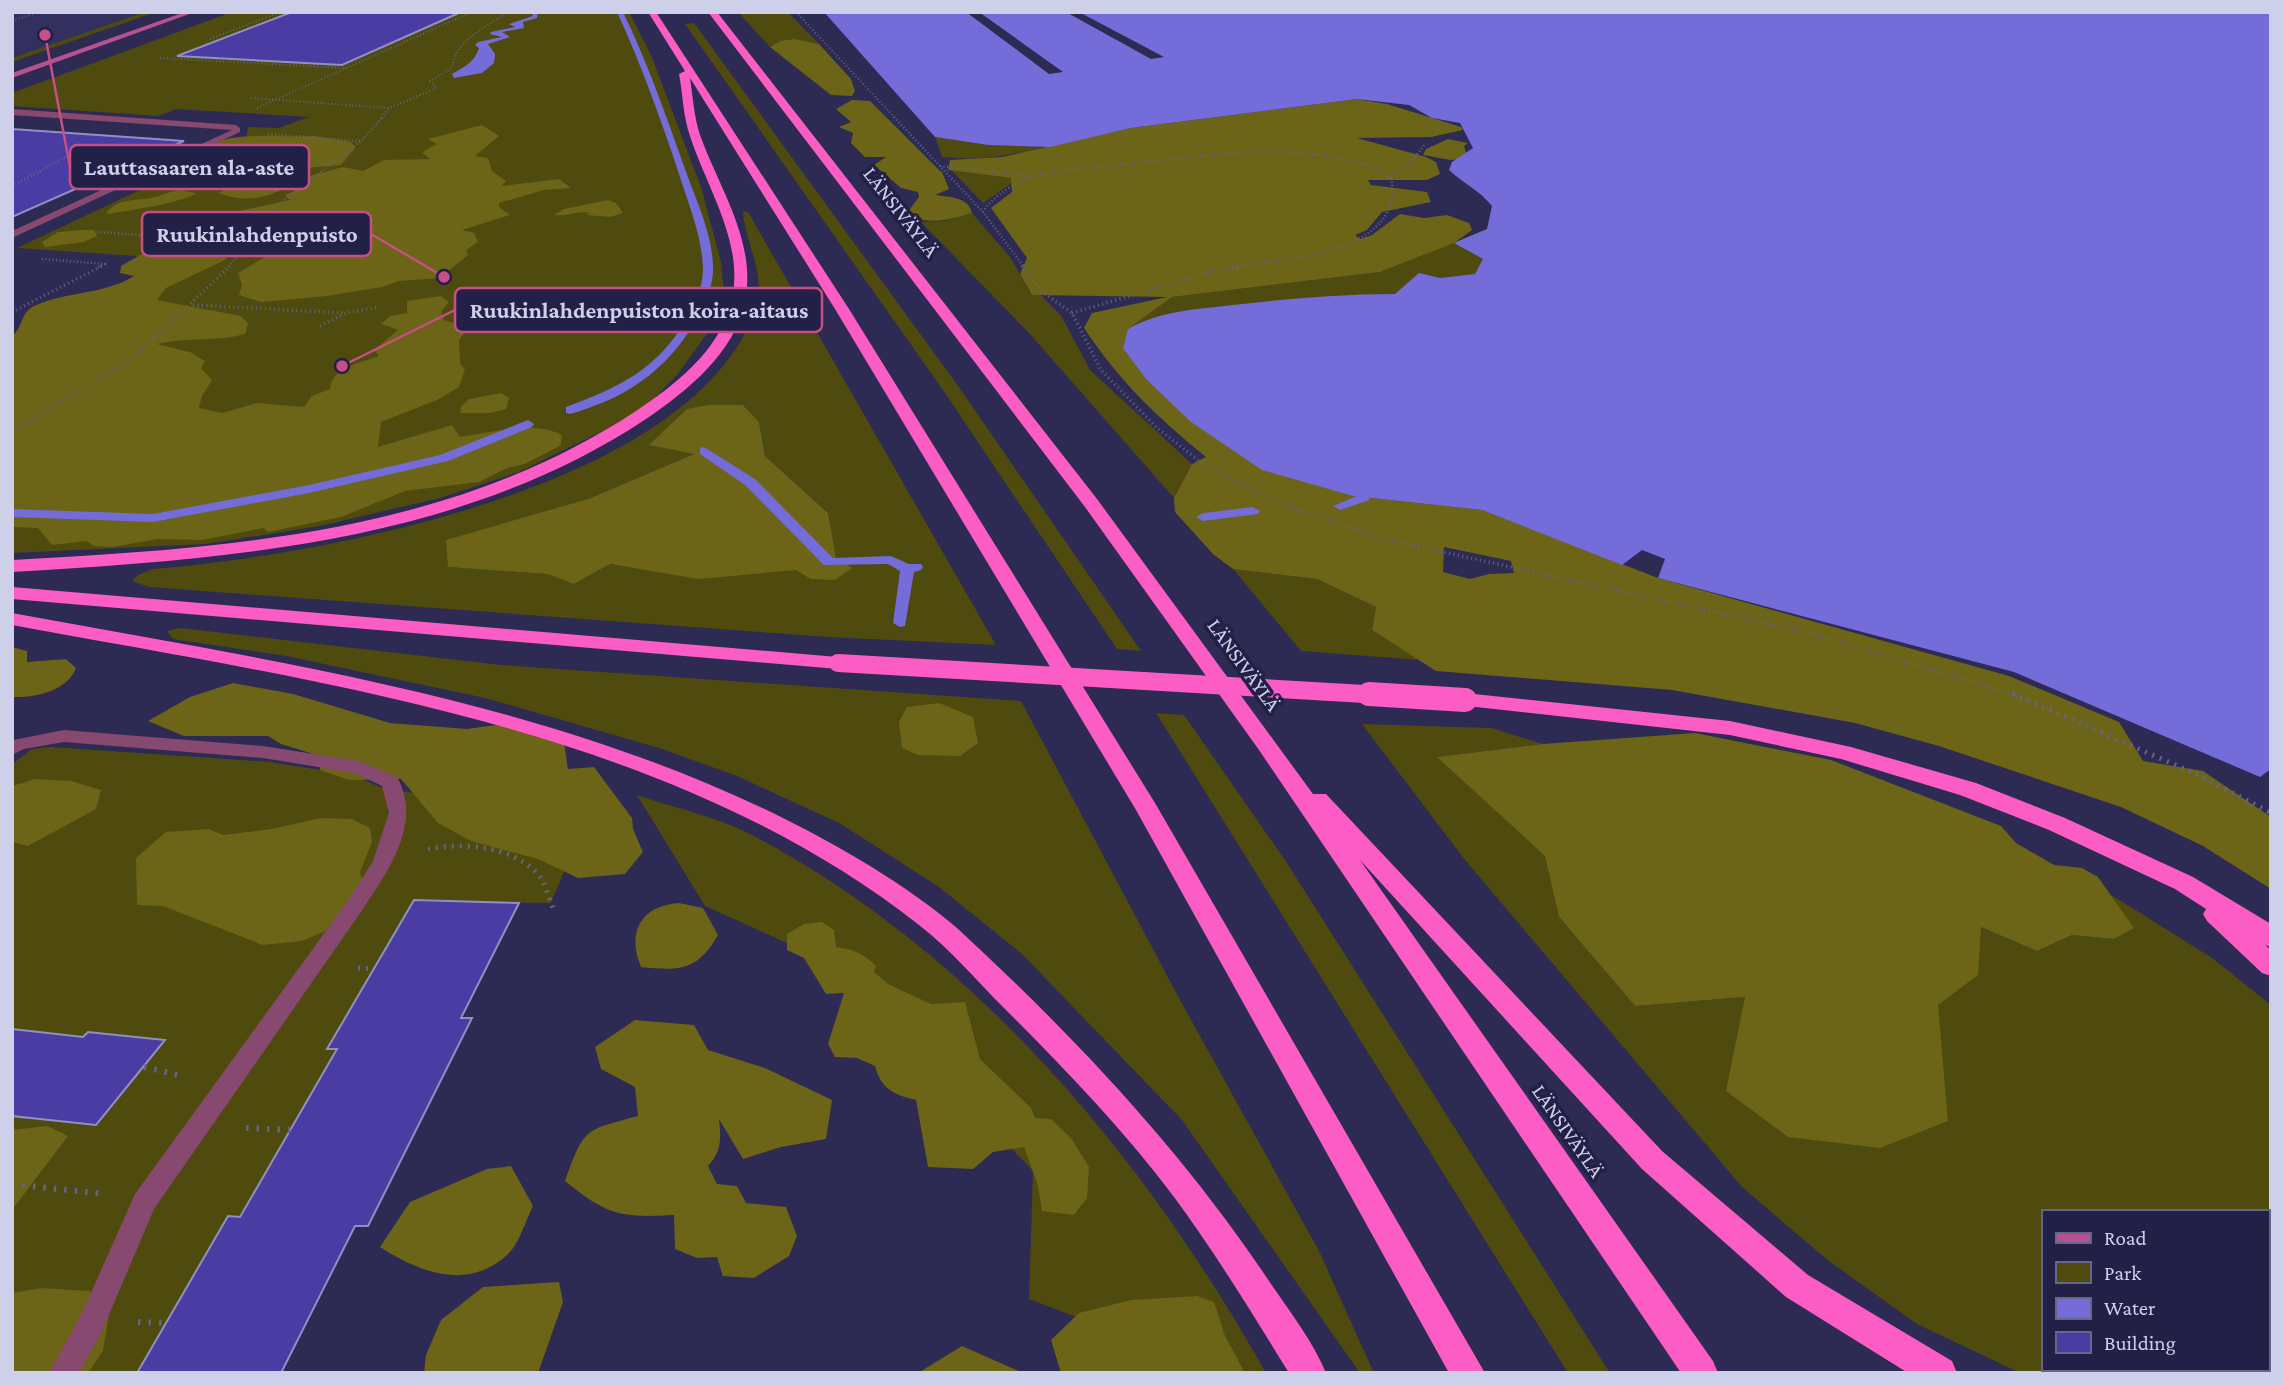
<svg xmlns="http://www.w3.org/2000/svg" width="2283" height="1385" font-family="'Crimson Pro',serif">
  <rect width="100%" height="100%" fill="#2d2a53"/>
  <polygon fill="#333060" points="12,12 145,12 12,58"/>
  <g fill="#4f4a0e" fill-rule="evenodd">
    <polygon points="145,12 156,12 12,62 12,58"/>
    <polygon points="232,12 629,12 651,55 701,187 721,262 724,293 706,335 677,375 649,404 607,429 519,472 440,498 320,526 206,544 12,553 12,361 195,260 17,248 246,140 248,127 279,128 309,117 176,109 158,116 12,106 12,93"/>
    <path d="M738,12H788L819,44C800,40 787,37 770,47Z"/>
    <polygon points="694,23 961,390 1141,651 1117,649 945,393 685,24"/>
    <path d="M935,137L988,145L1044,147C1008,156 978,161 942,157Z"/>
    <polygon points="951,170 1020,178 983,203"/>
    <path d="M743,211L748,212L996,645L828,637L149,587L132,581L138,575L153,569C317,556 696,488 755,309C767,273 745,245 743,211ZM708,405H743L759,422L765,456L828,513L836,558L810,579L796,570L634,568L610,564L574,584L547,574L449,567L588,499L696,453L650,445Z"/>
    <polygon points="972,213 1010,257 1031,294 1041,295 1062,317 1090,370 1192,464 1174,498 1029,333 921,222 944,221"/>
    <polygon points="1487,229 1622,565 1482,510 1353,496 1128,329 1172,297 1380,272"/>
    <polygon points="1233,569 1317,579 1376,607 1372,630 1420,660 1301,651"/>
    <polygon points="180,628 501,665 1021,701 1179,998 1319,1251 1374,1373 1360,1373 1182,1120 1022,954 939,887 841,824 737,776 659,748 485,698 286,656 173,639 167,631"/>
    <polygon points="1156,713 1184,715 1287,863 1610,1373 1568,1373"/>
    <path d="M1362,724L1491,728L1543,744L1438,757L1546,856L1559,917L1635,1006L1745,997L1981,927L2037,951L2072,935L2114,939L2133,928L2110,894L2212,958L2271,1005V1373H2020L1917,1324L1830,1262L1742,1187L1465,860ZM2043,1212H2267V1369H2043Z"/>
    <polygon points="51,747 270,762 352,775 380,787 435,797 566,867 551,903 414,901 337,1049 240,1217 228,1216 137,1373 12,1373 12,764 32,749"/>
    <path d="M637,795C674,808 718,817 752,835C975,953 1144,1156 1266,1373H1140L1095,1324L1029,1299L1033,1171L838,966L705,906Z"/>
  </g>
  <g fill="#6c6416" fill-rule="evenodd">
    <polygon points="795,39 819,44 851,79 855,91 852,96 831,95 770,47 780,41"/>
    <path d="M1357,99L1387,104L1461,127L1463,130L1431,137L1357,138L1426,157L1436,162L1440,174L1427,180H1368L1371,185L1427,192L1431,202L1382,212L1367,230L1355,235L1360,239L1372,235L1400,214L1424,218L1447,215L1469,223L1472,230L1454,243L1380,272L1172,297L1128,329L1353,496L1482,510L1658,578L2009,676L2119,722L2143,761L2203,771L2271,817V889L2203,846L2121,807L1939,746L1855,723L1672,690L1436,671L1372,630L1376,607L1317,579L1233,569L1213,554L1175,512L1174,498L1192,464L1206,457C1156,416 1120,382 1084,328L1092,313L1167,297L1032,295L1020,274L1027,258L991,208L1012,192L1011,178L949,170L942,172L949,189L935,195C949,197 969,197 972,213C948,220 929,226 906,214L919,197L918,192L901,188L874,165L886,157H865L851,143L853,133L839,127L851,122L836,109L852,100L870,101L941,172L948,170L950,160L1002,157L1131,128ZM1444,547L1511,561L1514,573L1489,574L1470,579L1443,572Z"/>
    <path d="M482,125L499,136L475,156L488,158L492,171L506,181L501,186L559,179L571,188L544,190L499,203V207L510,215L462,230L474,233L478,242L466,250L468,255L440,278L399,281L382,287L327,296L261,302L239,295L242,285L238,273L280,248L274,238C253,229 209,231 194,250L218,252L227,259L166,288L157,300L241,316L248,324L245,334C217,342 185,337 157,344L190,352L205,361L201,368L212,380L202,396L199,408L222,413L257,403L304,407L312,396L330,389C332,366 361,363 379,356L374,350L398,330L381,324L390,316L407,313V301L441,296L449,302L441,312L444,320L460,325L464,334L459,340L460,363L465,370L459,387L437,400L381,422L378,447L452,425L460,437C490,433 534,420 562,435L561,445L525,464L507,468L479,482L405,491L341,517L268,532L264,528L202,540L158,539L112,547L94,546L87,541L52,545L38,528L12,527V336C23,328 20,313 34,306C66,291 104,295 134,276L120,273L121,266L180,232L216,223V216L290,200L285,195L306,186L305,177L343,167L363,171L384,160L430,159L422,152L437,144L428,139Z"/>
    <path d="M314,136L351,142L355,148L341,165L306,168L286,173L294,175L287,181V187C263,200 244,202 218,193L232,186H189L198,172L219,169L216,166L227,161L195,158C200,155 203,150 208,147C231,129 285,139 314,136Z"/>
    <polygon points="1448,139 1468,143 1464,146 1468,159 1450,160 1423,155 1426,149"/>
    <path d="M178,190L196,193C186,202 123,212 106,214C116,198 134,201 151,198C160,196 169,192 178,190Z"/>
    <path d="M608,200L616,203L623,213L610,217L586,215L590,213C577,210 567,217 554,215L564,209Z"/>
    <polygon points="81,230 94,230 97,236 84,242 45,247 42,242 58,232"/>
    <polygon points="501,393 509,398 506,409 490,413 460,413 461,407 469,399"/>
    <polygon points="708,405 743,405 759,422 765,456 828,513 836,558 852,568 835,580 810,579 796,570 698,579 610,564 574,584 547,574 448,567 446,540 588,499 694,454 649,445 687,409"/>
    <path d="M12,647L27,651V662L66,659L76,668C67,691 36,698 12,697Z"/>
    <polygon points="233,683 293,694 390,723 467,729 496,725 563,736 568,769 594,767 632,818 633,829 643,852 625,874 578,878 538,859 471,841 438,823 401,779 349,780 320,770 320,756 281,744 268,736 184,736 148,721 190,697"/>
    <polygon points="939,703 973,717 978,743 960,756 918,755 902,748 899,722 907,707"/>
    <polygon points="1695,733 1831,760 2001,826 2016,843 2054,865 2082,868 2098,877 2134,928 2114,939 2072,935 2037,951 1981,927 1978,975 1938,1005 1948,1121 1880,1148 1788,1137 1726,1091 1745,997 1635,1006 1559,917 1545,856 1437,757 1543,744"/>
    <polygon points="35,779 71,781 101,790 96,809 28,846 12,842 12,786"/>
    <polygon points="321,818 352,819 370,828 372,842 360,872 367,897 333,928 302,941 263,945 163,906 137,905 136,858 166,832 209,829 223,835 272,829"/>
    <path d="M679,903L703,908L718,935C697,971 680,971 641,967C626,932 641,906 679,903Z"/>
    <path d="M822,922L834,930L836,947C853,949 864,954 876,966L874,972L888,984L931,1004L965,1002L980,1059L1031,1108L1035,1118L1051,1119L1071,1138L1089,1167L1087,1198L1074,1215L1042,1211L1038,1186L1024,1147L993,1152L973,1169L928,1167L916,1100C894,1095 881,1089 875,1066L857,1058L835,1057L828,1044L844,993L826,994L804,958L787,950V934L804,924Z"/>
    <path d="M635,1020L694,1025L708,1050L765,1068L832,1100L826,1139L781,1147L743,1159L719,1119C721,1139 722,1151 708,1166L717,1184L737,1186L746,1203L786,1207L797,1236L789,1256L754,1278L723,1276L717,1257L697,1258L675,1249L674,1215C620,1218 607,1215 565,1181C585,1127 583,1131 638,1116L635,1087L601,1069L595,1047Z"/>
    <polygon points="47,1126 68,1136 12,1210 12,1130"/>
    <path d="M511,1166L533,1206C526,1220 519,1244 508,1254C468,1292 419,1272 380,1247L410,1202L487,1169Z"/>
    <polygon points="559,1282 563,1302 538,1373 424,1373 426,1355 441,1320 483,1287"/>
    <polygon points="41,1288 90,1291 110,1307 103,1351 88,1373 12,1373 12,1293"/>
    <polygon points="1197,1296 1214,1302 1225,1336 1245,1373 1061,1373 1051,1340 1079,1313 1131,1300"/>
    <polygon points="962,1346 1023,1373 918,1373"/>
  </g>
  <g fill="#746cd8">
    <path d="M532,12H538L537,18L523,22L524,28L502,32L510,37L488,44L495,54L494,63L482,73L454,78L452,74C464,67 475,62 479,48L475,45L478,42L502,37L490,34L491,32L515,27L509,24L533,16Z"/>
    <path d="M824,12H2271V769L2260,777L2014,672L1658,578L1665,559L1642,550L1622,565L1482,510L1353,496L1262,470L1191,422L1146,379L1123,348L1128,329C1159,311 1198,309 1233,305C1287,299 1340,294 1395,294L1419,273L1440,278L1475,274L1483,259L1454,243L1487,229L1492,206C1479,190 1464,184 1449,170L1452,162L1473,148L1460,123L1432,118L1409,105L1357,99L1131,128L1050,147L988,145L935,137Z"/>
  </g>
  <g fill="#2d2a53">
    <polygon points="966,12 979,12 1063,72 1049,74"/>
    <polygon points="1066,12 1079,12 1164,57 1151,59"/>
  </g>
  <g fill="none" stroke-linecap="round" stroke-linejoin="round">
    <g fill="#746cd8" fill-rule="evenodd">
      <path d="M617,12H623L632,31C654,80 671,130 689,180C700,209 714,241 713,272C712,290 704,307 695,322C665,372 626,398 570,414L566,413V407C620,387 656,370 687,319C695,304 703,286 703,269C702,235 688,203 678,171C660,117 641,64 617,12Z"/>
      <polygon points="528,420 534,424 532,427 448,461 309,493 153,522 12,517 12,509 153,514 309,485 440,455"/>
      <polygon points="704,447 755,479 833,558 891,556 909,564 921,564 923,567 921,570 914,572 905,626 900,627 893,623 900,571 888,564 824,565 745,485 700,454 700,448"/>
      <polygon points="1364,493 1369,494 1369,500 1340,510 1333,506"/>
      <polygon points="1253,507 1260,511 1258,514 1203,521 1196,517 1203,513"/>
    </g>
  </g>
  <g fill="#4a3ca3" stroke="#9091c2" stroke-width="2">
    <polygon points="292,12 461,12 342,65 177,56"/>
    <polygon points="12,129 184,141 12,217"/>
    <polygon points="414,900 519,903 461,1018 472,1018 368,1226 355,1226 281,1373 137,1373 228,1216 240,1217 337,1049 327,1049"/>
    <polygon points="12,1029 83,1037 88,1032 165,1040 96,1125 12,1116"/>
  </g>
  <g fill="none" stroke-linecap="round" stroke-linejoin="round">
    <g stroke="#656487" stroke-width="2" stroke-dasharray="1 2.5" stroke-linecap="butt">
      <polyline points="796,12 895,118"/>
      <polyline points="12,21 39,12"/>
      <polyline points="210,39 280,12"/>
      <polyline points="160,58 346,68"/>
      <path d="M251,98L389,108L437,88L430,81L452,68C457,37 485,29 508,12"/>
      <polyline points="257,108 472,12"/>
      <polyline points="382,118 389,108"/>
    </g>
    <g stroke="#656487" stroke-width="2.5" stroke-dasharray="1 2.5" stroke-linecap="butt">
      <polyline points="894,117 983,212 1024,267"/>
      <polyline points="268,134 360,141"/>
      <polyline points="940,166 1031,176"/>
      <polyline points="1391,177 1409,165 1425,144"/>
      <polyline points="12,186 79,150"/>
      <path d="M983,212C990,198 1019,180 1034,176C1059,169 1088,169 1113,166C1190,157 1324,135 1391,177C1407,254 1284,259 1233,267"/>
      <polyline points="97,232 245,243"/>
      <polyline points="42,259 105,264 98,267"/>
      <polyline points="229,267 274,208 361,141 383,117"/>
    </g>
    <g stroke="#656487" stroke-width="3.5" stroke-dasharray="1 3.5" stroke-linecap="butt">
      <polyline points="1022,266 1041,291 1072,313 1101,370 1158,429 1202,463 1277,502 1380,538 1809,633 2019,696"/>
      <polyline points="193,305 346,313"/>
      <polyline points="12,312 102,266"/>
      <polyline points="1072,313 1211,272 1244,266"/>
      <polyline points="320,326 346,313 379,307"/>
      <polyline points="12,431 133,358 230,266"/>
    </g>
    <g stroke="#656487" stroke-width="5" stroke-dasharray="2 6" stroke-linecap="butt">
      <polyline points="2013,694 2196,774 2271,813"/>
      <path d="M428,849C463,842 511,846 537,873C546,882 548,897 553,908"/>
      <polyline points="358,968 374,969"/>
    </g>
    <g stroke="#656487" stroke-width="6" stroke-dasharray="2.5 8" stroke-linecap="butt">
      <polyline points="144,1067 183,1076"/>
      <polyline points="246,1128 291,1130"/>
      <polyline points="12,1184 105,1194"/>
      <polyline points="138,1322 166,1323"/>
    </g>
    <path fill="#87496f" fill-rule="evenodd" d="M64,730L263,746L359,761L397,777C423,823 388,871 363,909L154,1209L102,1331L79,1373H49L82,1313L135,1194L349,899L373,861L389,813L382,786L355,773L263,758L64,742L24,749L12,755L13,740Z"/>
    <polygon fill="#87496f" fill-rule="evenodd" points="12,109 236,125 240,128 240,132 12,238 12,231 232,130 12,115"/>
    <polygon fill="#b65292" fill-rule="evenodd" points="185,12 195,12 12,78 12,73"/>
    <g fill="#fb5dc4" fill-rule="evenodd">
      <path d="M648,12H656L849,309L1155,803L1485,1373H1449L1136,810L835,309L690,78C693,97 694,117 700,135C719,188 757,242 745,301C735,353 687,391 646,419C459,543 230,559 12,572V560C229,548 449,534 636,411C675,385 719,351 731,303C746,245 707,189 690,136C683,116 683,95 679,74L685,71Z"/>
      <polygon points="708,12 717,12 1097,499 1313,794 1326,794 1662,1151 1808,1275 1952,1361 1957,1373 1908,1373 1786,1297 1642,1169 1360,860 1713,1361 1718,1373 1681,1373 1259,750 1085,507"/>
      <polygon points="12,587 838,657 848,663 838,669 12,599"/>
      <path d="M12,613C272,661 543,699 783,818C843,848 905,884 957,928C1072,1034 1180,1148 1267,1278C1287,1308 1312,1339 1326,1373H1289C1252,1313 1216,1254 1174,1197C1123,1129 1063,1067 1003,1007C975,979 950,949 919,925C667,727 319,682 12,625Z"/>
      <polygon points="1465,693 1730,721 1851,747 1976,783 2065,818 2193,877 2271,924 2271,947 2265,945 2271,950 2271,976 2262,973 2207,921 2203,914 2206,909 2175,889 2049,830 1960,795 1841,759 1730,735 1458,705 1454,700"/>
    </g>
    <polyline stroke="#fb5dc4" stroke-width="18" points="838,663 1399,696"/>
    <polyline stroke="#fb5dc4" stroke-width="24" points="1369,694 1465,700"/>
  </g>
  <g text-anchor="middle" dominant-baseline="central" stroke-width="7" stroke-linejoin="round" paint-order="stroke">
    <g font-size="21" fill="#cecfe9" stroke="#232048">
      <text transform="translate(901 212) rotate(52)">LÄNSIVÄYLÄ</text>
      <text transform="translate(1244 665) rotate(54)">LÄNSIVÄYLÄ</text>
      <text transform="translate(1568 1131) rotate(55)">LÄNSIVÄYLÄ</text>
    </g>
  </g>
  <path fill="none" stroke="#c64f86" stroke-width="2.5" d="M45 35L70 167M444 277L371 234M342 366L455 310"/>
  <g fill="#c64f86" stroke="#232048" stroke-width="2.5">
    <circle cx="45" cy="35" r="7"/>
    <circle cx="444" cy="277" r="7"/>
    <circle cx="342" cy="366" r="7"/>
  </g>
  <g fill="#232048" stroke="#c64f86" stroke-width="2.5">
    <rect x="70" y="145" width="239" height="44" rx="7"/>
    <rect x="142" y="212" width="229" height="44" rx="7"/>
    <rect x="455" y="288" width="367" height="44" rx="7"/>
  </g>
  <g font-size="23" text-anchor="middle" font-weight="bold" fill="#cecfe9">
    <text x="189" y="175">Lauttasaaren ala-aste</text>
    <text x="257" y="242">Ruukinlahdenpuisto</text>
    <text x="639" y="318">Ruukinlahdenpuiston koira-aitaus</text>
  </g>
  <rect width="2283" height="1385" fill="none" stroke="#cecfe9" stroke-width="28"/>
  <rect x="2042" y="1210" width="228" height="161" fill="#232048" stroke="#676688" stroke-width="2"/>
  <rect x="2056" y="1233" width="35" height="10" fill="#b65292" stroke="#676688" stroke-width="2"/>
  <text x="2104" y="1245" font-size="21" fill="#cecfe9">Road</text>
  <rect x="2056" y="1262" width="35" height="21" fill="#4f4a0e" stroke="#676688" stroke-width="2"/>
  <text x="2104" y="1280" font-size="21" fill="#cecfe9">Park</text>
  <rect x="2056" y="1298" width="35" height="21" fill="#746cd8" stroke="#676688" stroke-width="2"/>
  <text x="2104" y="1315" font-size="21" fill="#cecfe9">Water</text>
  <rect x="2056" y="1332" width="35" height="21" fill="#4a3ca3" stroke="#676688" stroke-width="2"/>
  <text x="2104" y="1350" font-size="21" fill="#cecfe9">Building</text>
</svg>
